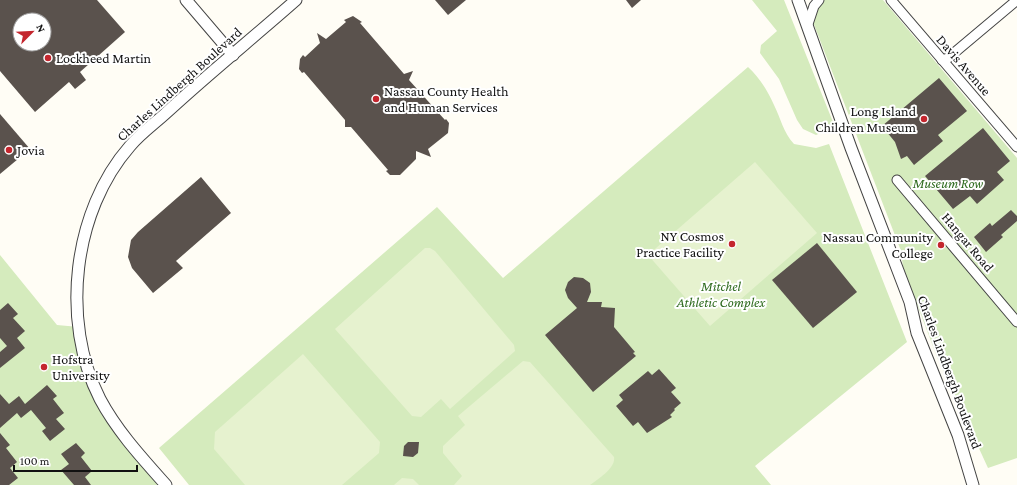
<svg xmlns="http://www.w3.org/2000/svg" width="1017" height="485" font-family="'Crimson Pro',serif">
  <rect width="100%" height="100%" fill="#fffdf5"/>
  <g fill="#d5ebbd">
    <polygon points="752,0 784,0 835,127 816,135 803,129 797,120 779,79 760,53 761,45 777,31"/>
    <polygon points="824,0 883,0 1017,158 1017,458 988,468 937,357 903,267 901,251 813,22 820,3"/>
    <path d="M748,67C759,77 768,91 774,105C781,119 783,132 794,144L816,148L829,144L907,342L755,466L771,485H189L159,448L437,207L503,278Z"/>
    <polygon points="0,255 57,325 79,327 100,398 166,485 0,485"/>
  </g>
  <g fill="#e6f2cf">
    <polygon points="755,162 817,233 710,326 648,255"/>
    <polygon points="425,248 430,248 435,251 514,345 515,351 450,409 441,399 421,417 412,416 335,329"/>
    <polygon points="303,354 380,442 379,453 342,485 245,485 214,449 215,432"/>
    <path d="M523,361L530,362L614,457C616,468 598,479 590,485H454L462,476L443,453V446L465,425L458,416Z"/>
    <polygon points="402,478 413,479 419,485 394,485"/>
  </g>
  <g fill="#5a524d" fill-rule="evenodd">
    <path d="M0,0H97L125,32L80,72L86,80L75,89L69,82L35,112L0,71ZM20,20H44V44H20Z"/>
    <polygon points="435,0 466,0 448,15"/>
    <polygon points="626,0 641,0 632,8"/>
    <polygon points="353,16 362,22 360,23 404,74 413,71 409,80 445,120 446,119 449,123 448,133 428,149 431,157 416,151 416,159 400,175 390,175 386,171 388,170 351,127 345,127 345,120 304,72 302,73 299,69 300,59 303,55 305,57 320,43 317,33 326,39 346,22 344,20"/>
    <polygon points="939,78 967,111 938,135 943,141 914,165 907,156 901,159 895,142 882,126"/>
    <polygon points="0,114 30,149 0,174"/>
    <polygon points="983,128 1010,161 997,172 1004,180 977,204 970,196 953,209 925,176"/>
    <polygon points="201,177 231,213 176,261 183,268 153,293 132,268 128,257 131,240 138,232"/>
    <polygon points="1011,210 1017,216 1017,221 1001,235 1003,237 986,252 974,237 990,223 992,226"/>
    <polygon points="817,243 857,292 813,328 772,280"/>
    <polygon points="574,277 583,278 590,283 591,292 587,302 602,302 601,307 615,308 614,327 635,352 633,353 636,356 593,392 545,335 577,308 568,298 565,290 568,282"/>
    <polygon points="8,303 18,314 13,318 25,331 17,338 25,348 0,368 0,352 7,346 0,338 0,310"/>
    <polygon points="659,369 676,388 671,392 681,403 674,409 675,410 670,415 672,417 647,433 638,422 633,426 616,406 623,400 619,395 648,371 652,375"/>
    <polygon points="47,385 57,396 53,399 64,413 56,419 65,429 50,441 42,431 46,428 31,410 21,418 17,413 0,428 0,394 9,404 19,396 25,404"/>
    <polygon points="0,433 10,445 6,448 17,462 10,468 18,478 9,485 0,485"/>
    <polygon points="408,442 419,442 418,453 413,457 403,456 404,446"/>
    <polygon points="76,443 85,453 81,457 92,471 85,477 91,485 74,485 61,470 69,464 61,454"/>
  </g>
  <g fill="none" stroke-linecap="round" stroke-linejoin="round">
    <g stroke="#444" stroke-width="11">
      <g id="minor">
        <polyline points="891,0 1017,147"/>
        <polyline points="808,24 814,6 819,0"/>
        <polyline points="942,60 948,58 1017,0"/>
        <polyline points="897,180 1017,322"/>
      </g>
    </g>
    <g stroke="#444" stroke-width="13">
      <g id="tertiary">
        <polyline points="186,0 233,55"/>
        <polyline points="798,0 851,148 910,302 917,333 958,435 973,485"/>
        <path d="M166,485C142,458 117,431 100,399C60,321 73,211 130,146C141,133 154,124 166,113C208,74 253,38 296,0"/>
      </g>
    </g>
    <use href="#minor" stroke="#fff" stroke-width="9"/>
    <use href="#tertiary" stroke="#fff" stroke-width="11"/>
  </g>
  <g fill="#c4262e" stroke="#fff" stroke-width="1.5">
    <circle cx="48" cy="58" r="4"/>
    <circle cx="376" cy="99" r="4"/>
    <circle cx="924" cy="119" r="4"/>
    <circle cx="9" cy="150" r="4"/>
    <circle cx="732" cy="244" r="4"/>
    <circle cx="941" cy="245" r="4"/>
    <circle cx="44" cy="367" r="4"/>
  </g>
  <g text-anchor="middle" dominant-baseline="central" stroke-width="4" stroke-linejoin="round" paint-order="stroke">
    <g font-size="14" fill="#111" stroke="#fff" text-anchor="start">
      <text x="56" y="58">Lockheed Martin</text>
      <text x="384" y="91">Nassau County Health<tspan x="384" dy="16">and Human Services</tspan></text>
      <text x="916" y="111" text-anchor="end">Long Island<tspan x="916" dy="16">Children Museum</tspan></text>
      <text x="17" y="150">Jovia</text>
      <text x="724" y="236" text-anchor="end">NY Cosmos<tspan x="724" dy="16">Practice Facility</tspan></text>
      <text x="933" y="237" text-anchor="end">Nassau Community<tspan x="933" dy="16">College</tspan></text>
      <text x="52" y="359">Hofstra<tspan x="52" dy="16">University</tspan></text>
    </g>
    <g font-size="14" fill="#111" stroke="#fff">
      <text transform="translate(964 65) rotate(49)">Davis Avenue</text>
      <text transform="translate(179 84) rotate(-42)">Charles Lindbergh Boulevard</text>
      <text transform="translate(968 242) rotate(50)">Hangar Road</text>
      <text transform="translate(950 372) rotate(70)">Charles Lindbergh Boulevard</text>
    </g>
    <g font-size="14" font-style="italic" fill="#2f6b1f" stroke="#fff">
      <text x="948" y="183">Museum Row</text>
      <text x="721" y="286">Mitchel<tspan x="721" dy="16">Athletic Complex</tspan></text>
    </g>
  </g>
  <g transform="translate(32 32) rotate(66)"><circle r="19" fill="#ffffff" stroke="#a0a0a0"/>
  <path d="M0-3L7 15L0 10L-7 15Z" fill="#c4262e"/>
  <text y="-6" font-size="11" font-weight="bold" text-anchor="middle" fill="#111111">N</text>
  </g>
  <path d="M14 465v6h123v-6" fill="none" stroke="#111111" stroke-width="2"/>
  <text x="20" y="465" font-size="12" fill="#111111" stroke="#ffffff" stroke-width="3" paint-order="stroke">100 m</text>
</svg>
